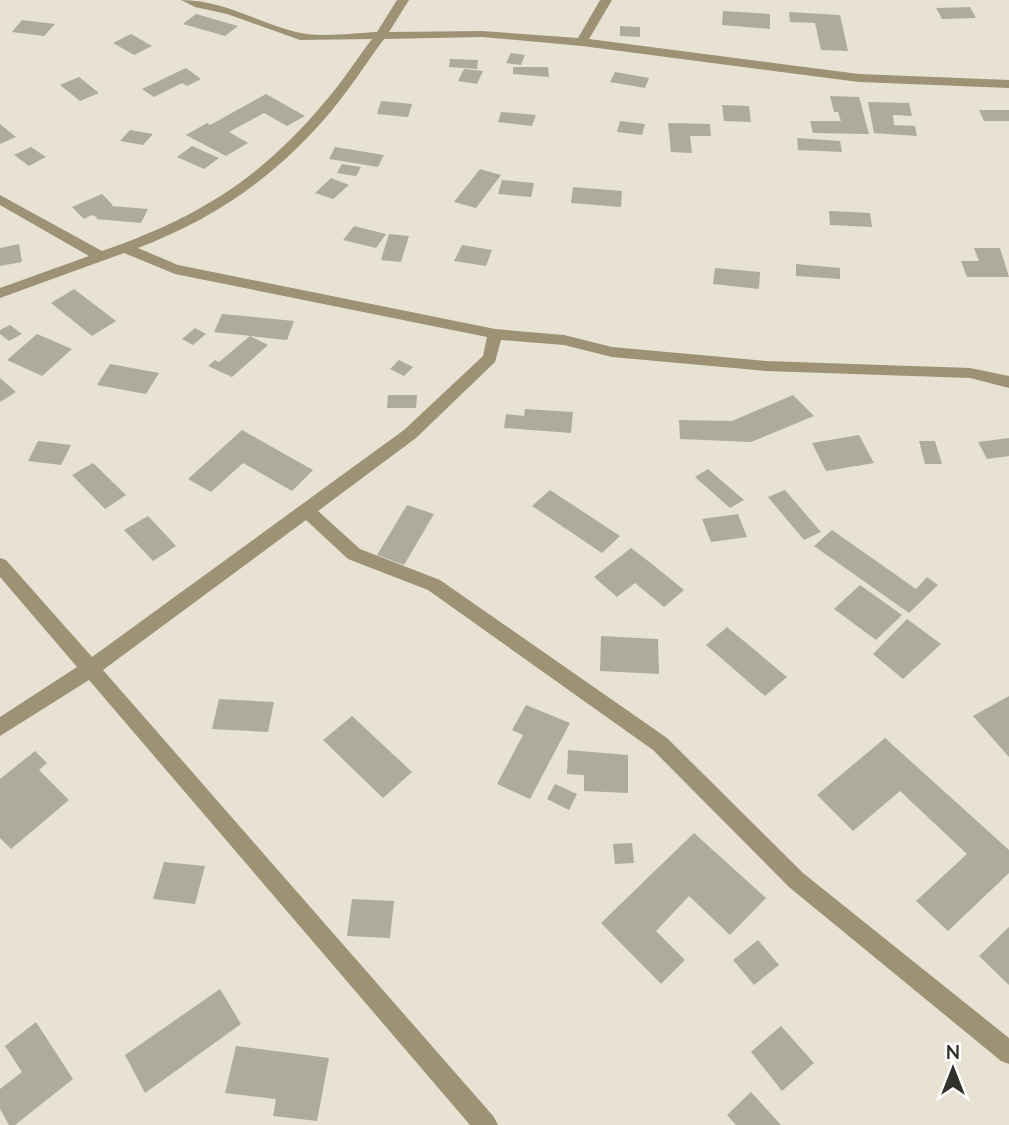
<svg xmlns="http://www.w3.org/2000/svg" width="1009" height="1125" font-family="Mulish,sans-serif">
  <rect width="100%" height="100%" fill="#e7e2d3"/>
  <g fill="#afab9c">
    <polygon points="970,7 976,18 942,19 936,8"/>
    <polygon points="723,11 770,14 770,29 722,25"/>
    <polygon points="789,12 840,15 848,51 821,50 815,23 790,22"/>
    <polygon points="196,14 238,26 225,36 183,24"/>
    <polygon points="22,20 55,24 44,36 12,32"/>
    <polygon points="620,26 640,27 640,37 620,36"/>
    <polygon points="131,34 152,46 134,55 113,43"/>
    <polygon points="511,53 525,55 521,65 506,63"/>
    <polygon points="450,59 478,60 477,69 449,67"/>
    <polygon points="513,67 548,67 549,77 513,74"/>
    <polygon points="186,68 201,79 187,86 182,83 154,97 142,89"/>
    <polygon points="464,69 483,71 477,84 458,81"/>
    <polygon points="615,72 649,78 645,88 610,82"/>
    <polygon points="79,77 99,93 80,101 60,85"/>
    <polygon points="266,94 305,116 287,126 264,113 229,132 248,143 226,156 186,135 207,123 210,125"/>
    <polygon points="830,96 859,97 869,134 813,133 810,121 841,121 838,112 834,112"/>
    <polygon points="381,101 412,104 408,117 377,114"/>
    <polygon points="868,102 909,103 912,116 893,115 894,125 915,126 917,136 874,133"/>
    <polygon points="722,105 749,106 751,122 724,121"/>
    <polygon points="979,110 1009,110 1009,121 984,121"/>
    <polygon points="501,112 536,115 532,126 498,122"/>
    <polygon points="620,121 645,124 642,135 617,132"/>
    <polygon points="668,123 710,124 711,136 690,136 692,153 671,152"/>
    <polygon points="0,124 16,137 0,144"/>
    <polygon points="130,130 153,134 143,145 120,141"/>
    <polygon points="797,138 840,141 842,152 798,150"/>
    <polygon points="192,146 219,158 204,169 177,157"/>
    <polygon points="31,147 46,157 29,166 14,155"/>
    <polygon points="335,147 384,155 378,167 329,159"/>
    <polygon points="342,164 361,167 356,176 337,173"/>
    <polygon points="480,169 501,175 476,208 454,202"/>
    <polygon points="331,178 349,185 333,199 315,193"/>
    <polygon points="502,180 534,183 531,197 498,194"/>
    <polygon points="573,187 622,191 621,207 571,203"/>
    <polygon points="102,194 113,205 111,206 148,209 141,223 96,219 97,217 92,215 84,219 72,207"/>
    <polygon points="829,211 870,213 872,227 830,225"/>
    <polygon points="354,226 386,234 376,248 343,240"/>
    <polygon points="389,234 409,236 401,262 381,260"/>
    <polygon points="19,244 22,262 0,266 0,248"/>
    <polygon points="462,245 492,250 486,266 454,261"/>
    <polygon points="974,248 1000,248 1009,277 967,277 961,261 979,261"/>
    <polygon points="796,264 840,268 840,279 796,276"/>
    <polygon points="715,268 760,272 759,289 713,284"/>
    <polygon points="74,289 116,321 92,336 51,303"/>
    <polygon points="222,314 294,321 287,340 214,332"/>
    <polygon points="10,325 22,334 9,341 0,334 0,330"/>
    <polygon points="195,328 206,334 193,345 182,339"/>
    <polygon points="37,334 72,349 42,376 7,360"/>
    <polygon points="250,336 268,345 232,377 208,366 215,360 219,362"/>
    <polygon points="399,360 413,367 404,376 390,369"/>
    <polygon points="110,364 159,373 146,394 97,385"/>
    <polygon points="0,378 16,392 0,402"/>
    <polygon points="388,395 417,395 416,408 387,408"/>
    <polygon points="793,395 814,416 751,442 680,439 679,420 732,421"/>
    <polygon points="525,409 573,412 571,433 504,428 506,414 524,416"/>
    <polygon points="242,430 313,470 292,491 243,463 211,492 188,479"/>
    <polygon points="859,435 874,463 826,471 812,443"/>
    <polygon points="1009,438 1009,456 987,459 978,442"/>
    <polygon points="38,441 71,445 61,465 28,461"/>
    <polygon points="919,441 935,441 942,464 925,464"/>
    <polygon points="93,463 126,495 105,509 72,475"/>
    <polygon points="708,469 744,500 730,508 695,477"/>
    <polygon points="550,490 620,536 602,553 532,506"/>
    <polygon points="785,490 821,532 804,540 768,497"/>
    <polygon points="407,505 434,514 404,565 377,555"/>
    <polygon points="738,514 747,537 711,542 702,519"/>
    <polygon points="148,516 176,546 153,561 124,530"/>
    <polygon points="832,530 916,589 927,577 938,585 909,613 814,546"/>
    <polygon points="631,548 652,564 684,590 664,607 635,583 617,597 594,577"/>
    <polygon points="860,585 902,615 876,640 834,609"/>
    <polygon points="907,619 941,644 903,679 873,654"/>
    <polygon points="727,627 787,677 765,696 706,645"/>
    <polygon points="601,636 658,639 659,674 600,671"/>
    <polygon points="1009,696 1009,757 973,716"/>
    <polygon points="219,699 274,702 268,732 212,729"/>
    <polygon points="526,705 570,723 530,799 497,784 523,735 512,730"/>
    <polygon points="352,716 412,772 383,798 323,740"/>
    <polygon points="885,738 1009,850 1009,873 948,931 916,901 967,854 900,791 853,831 817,795"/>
    <polygon points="568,750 628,755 628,793 584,791 584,775 567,774"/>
    <polygon points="35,751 47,763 39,770 69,800 11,849 0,838 0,779"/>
    <polygon points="555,784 577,794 569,810 547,799"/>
    <polygon points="694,833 766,898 730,935 689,896 656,931 685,960 661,984 601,923"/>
    <polygon points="632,843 634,863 615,864 613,844"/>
    <polygon points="164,862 205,866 195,904 153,899"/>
    <polygon points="352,899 394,901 390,938 347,936"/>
    <polygon points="1009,927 1009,985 979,956"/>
    <polygon points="758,940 779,965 754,985 733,960"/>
    <polygon points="220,989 241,1024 145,1093 125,1055"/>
    <polygon points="36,1022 73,1079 15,1125 9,1125 0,1109 0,1089 22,1072 5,1046"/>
    <polygon points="781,1026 814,1063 782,1091 751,1052"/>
    <polygon points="236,1046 329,1058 317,1121 273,1116 276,1099 225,1093"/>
    <polygon points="751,1092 781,1125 736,1125 727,1115"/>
  </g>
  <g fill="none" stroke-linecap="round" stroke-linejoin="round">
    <path fill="#9d9374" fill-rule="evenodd" d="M181,0C223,0 257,22 296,32C317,38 354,33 377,32L397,0H409L389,32L482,31L578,38L600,0H612L589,39L859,74L1009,80V88L859,82L582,46L482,37L384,39C367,62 351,87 333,109C278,175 218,217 138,248L178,265L495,329L564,335L612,347L766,361L970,368L1009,376V388L970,378L766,371L612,357L564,345L501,340L495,362L416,438L318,511L360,549L440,580L667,738L803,873L1009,1038V1064L1001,1061L789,887L653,750L428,590L348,559L306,520L103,670L494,1117L498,1125H470L89,680L0,736V717L77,667L0,577V558L6,560L92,657L404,430L483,356L487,337L175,274L124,253L0,298V288L89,256L0,205V195L102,251C196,218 258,181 323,104C341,84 355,61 372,39L300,40L227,14L195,7Z"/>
  </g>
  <g transform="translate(953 1069)" stroke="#ffffff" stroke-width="5" paint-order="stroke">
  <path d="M0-5L12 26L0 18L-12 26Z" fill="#33312b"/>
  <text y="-10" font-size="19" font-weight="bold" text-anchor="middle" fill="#33312b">N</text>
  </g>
</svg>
